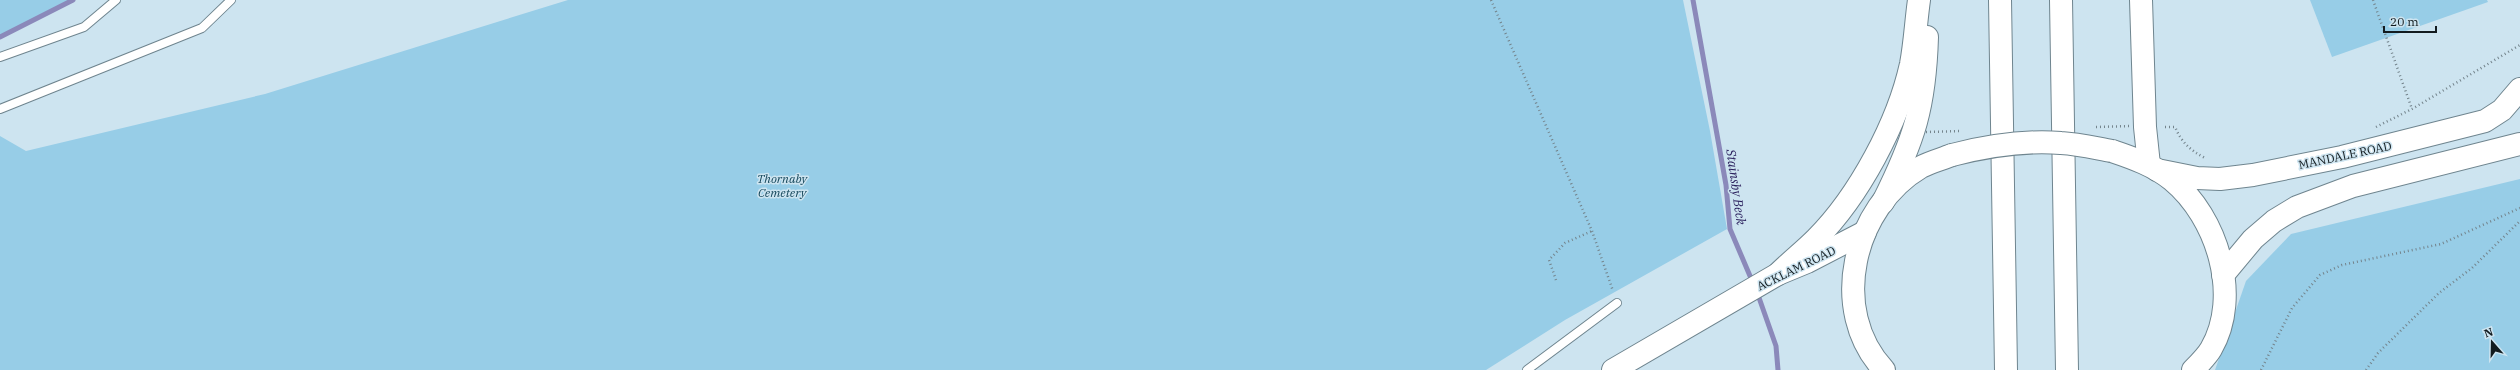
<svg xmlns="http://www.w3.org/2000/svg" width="2520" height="370" font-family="'IBM Plex Serif',serif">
  <rect width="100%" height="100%" fill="#cde4f0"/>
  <g fill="#97cde7">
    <polygon points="0,0 73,0 0,37"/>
    <polygon points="568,0 1683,0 1710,131 1727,229 1565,320 1486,370 0,370 0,136 26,151 265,94"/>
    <polygon points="2310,0 2487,0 2488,2 2332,57"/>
    <polygon points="2520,179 2520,370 2215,370 2246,281 2291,234"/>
  </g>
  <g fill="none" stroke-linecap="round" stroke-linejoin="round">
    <g stroke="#8b89ba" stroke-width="5">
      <polyline points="1693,0 1726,185 1730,229 1753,283"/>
      <polyline points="0,37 73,0"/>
      <polyline points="1757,292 1776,346 1778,370"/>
    </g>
    <g stroke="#6f858f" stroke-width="10">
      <g id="service">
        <polyline points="0,57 84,27 116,0"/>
        <polyline points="0,109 202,28 231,0"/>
        <polyline points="1527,370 1617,303"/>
      </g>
    </g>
    <g stroke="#6f858f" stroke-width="24">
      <g id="primary">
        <path d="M2112,151C2133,158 2155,166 2172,180C2217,217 2242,296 2211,349C2207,356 2199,364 2193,370"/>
        <polyline points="2157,170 2197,178 2220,179 2253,175 2342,157 2485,121 2502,110 2520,89"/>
        <polyline points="2223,275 2253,239 2274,221 2297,207 2353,186 2520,144"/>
        <polyline points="1613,370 1778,274 1807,262 1865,232"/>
        <path d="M1884,370C1828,310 1853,207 1921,167C1930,162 1942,159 1952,155"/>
      </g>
    </g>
    <g stroke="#6f858f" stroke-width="24">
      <g id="trunk">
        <polyline points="2000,0 2006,370"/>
        <polyline points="2061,0 2067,370"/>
        <polyline points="2141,0 2145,127 2149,165"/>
        <path d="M1883,202C1914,140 1925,107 1927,37"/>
        <path d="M1778,274C1790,262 1804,251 1816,239C1859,196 1898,123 1911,64C1915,43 1916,21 1919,0"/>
      </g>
    </g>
    <g stroke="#74848c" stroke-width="2.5" stroke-dasharray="1 3" stroke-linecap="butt">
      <polyline points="1491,0 1592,231 1613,291"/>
      <polyline points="2373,0 2412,109"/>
      <path d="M2165,127H2175C2182,143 2190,150 2205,158"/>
      <polyline points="2376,127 2412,109 2520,45"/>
      <polyline points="1556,280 1549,260 1565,243 1592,231"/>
      <polyline points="2261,370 2292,308 2320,275 2342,265 2441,244 2520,208"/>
      <polyline points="2366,370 2378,353 2439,293 2472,268 2520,221"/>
    </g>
    <use href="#service" stroke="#fff" stroke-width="8"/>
    <use href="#primary" stroke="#fff" stroke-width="22"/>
    <use href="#trunk" stroke="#fff" stroke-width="22"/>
    <g stroke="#6f858f" stroke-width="24" stroke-linecap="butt">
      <path id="primary-bridge" d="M1952,155C1987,146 2024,140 2061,143C2078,144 2095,148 2112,151"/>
    </g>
    <g stroke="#74848c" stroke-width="2.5" stroke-dasharray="1 3" stroke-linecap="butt">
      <polyline points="2096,127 2130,126"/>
      <polyline points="1926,132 1961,131"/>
    </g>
    <use href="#primary-bridge" stroke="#fff" stroke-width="22"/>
  </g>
  <g text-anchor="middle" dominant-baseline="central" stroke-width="3" stroke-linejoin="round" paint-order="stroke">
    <g font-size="12" fill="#121b1f" stroke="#cde4f0">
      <text transform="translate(2345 155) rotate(-12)">MANDALE ROAD</text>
      <text transform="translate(1796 268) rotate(-26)">ACKLAM ROAD</text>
    </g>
    <g font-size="12" font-style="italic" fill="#15475b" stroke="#cde4f0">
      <text x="782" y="178">Thornaby<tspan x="782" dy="14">Cemetery</tspan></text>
    </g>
    <g font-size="13" font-style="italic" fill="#2b215d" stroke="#cde4f0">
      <text transform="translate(1736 187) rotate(82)">Stainsby Beck</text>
    </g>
  </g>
  <g transform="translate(2492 342) rotate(340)" stroke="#cde4f0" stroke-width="3" paint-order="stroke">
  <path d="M0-3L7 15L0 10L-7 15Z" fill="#121b1f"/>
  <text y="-6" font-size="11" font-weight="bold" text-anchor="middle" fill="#121b1f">N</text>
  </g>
  <path d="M2384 26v6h52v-6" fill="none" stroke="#121b1f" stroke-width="2"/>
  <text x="2390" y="26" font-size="12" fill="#121b1f" stroke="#cde4f0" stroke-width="3" paint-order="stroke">20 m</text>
</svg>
